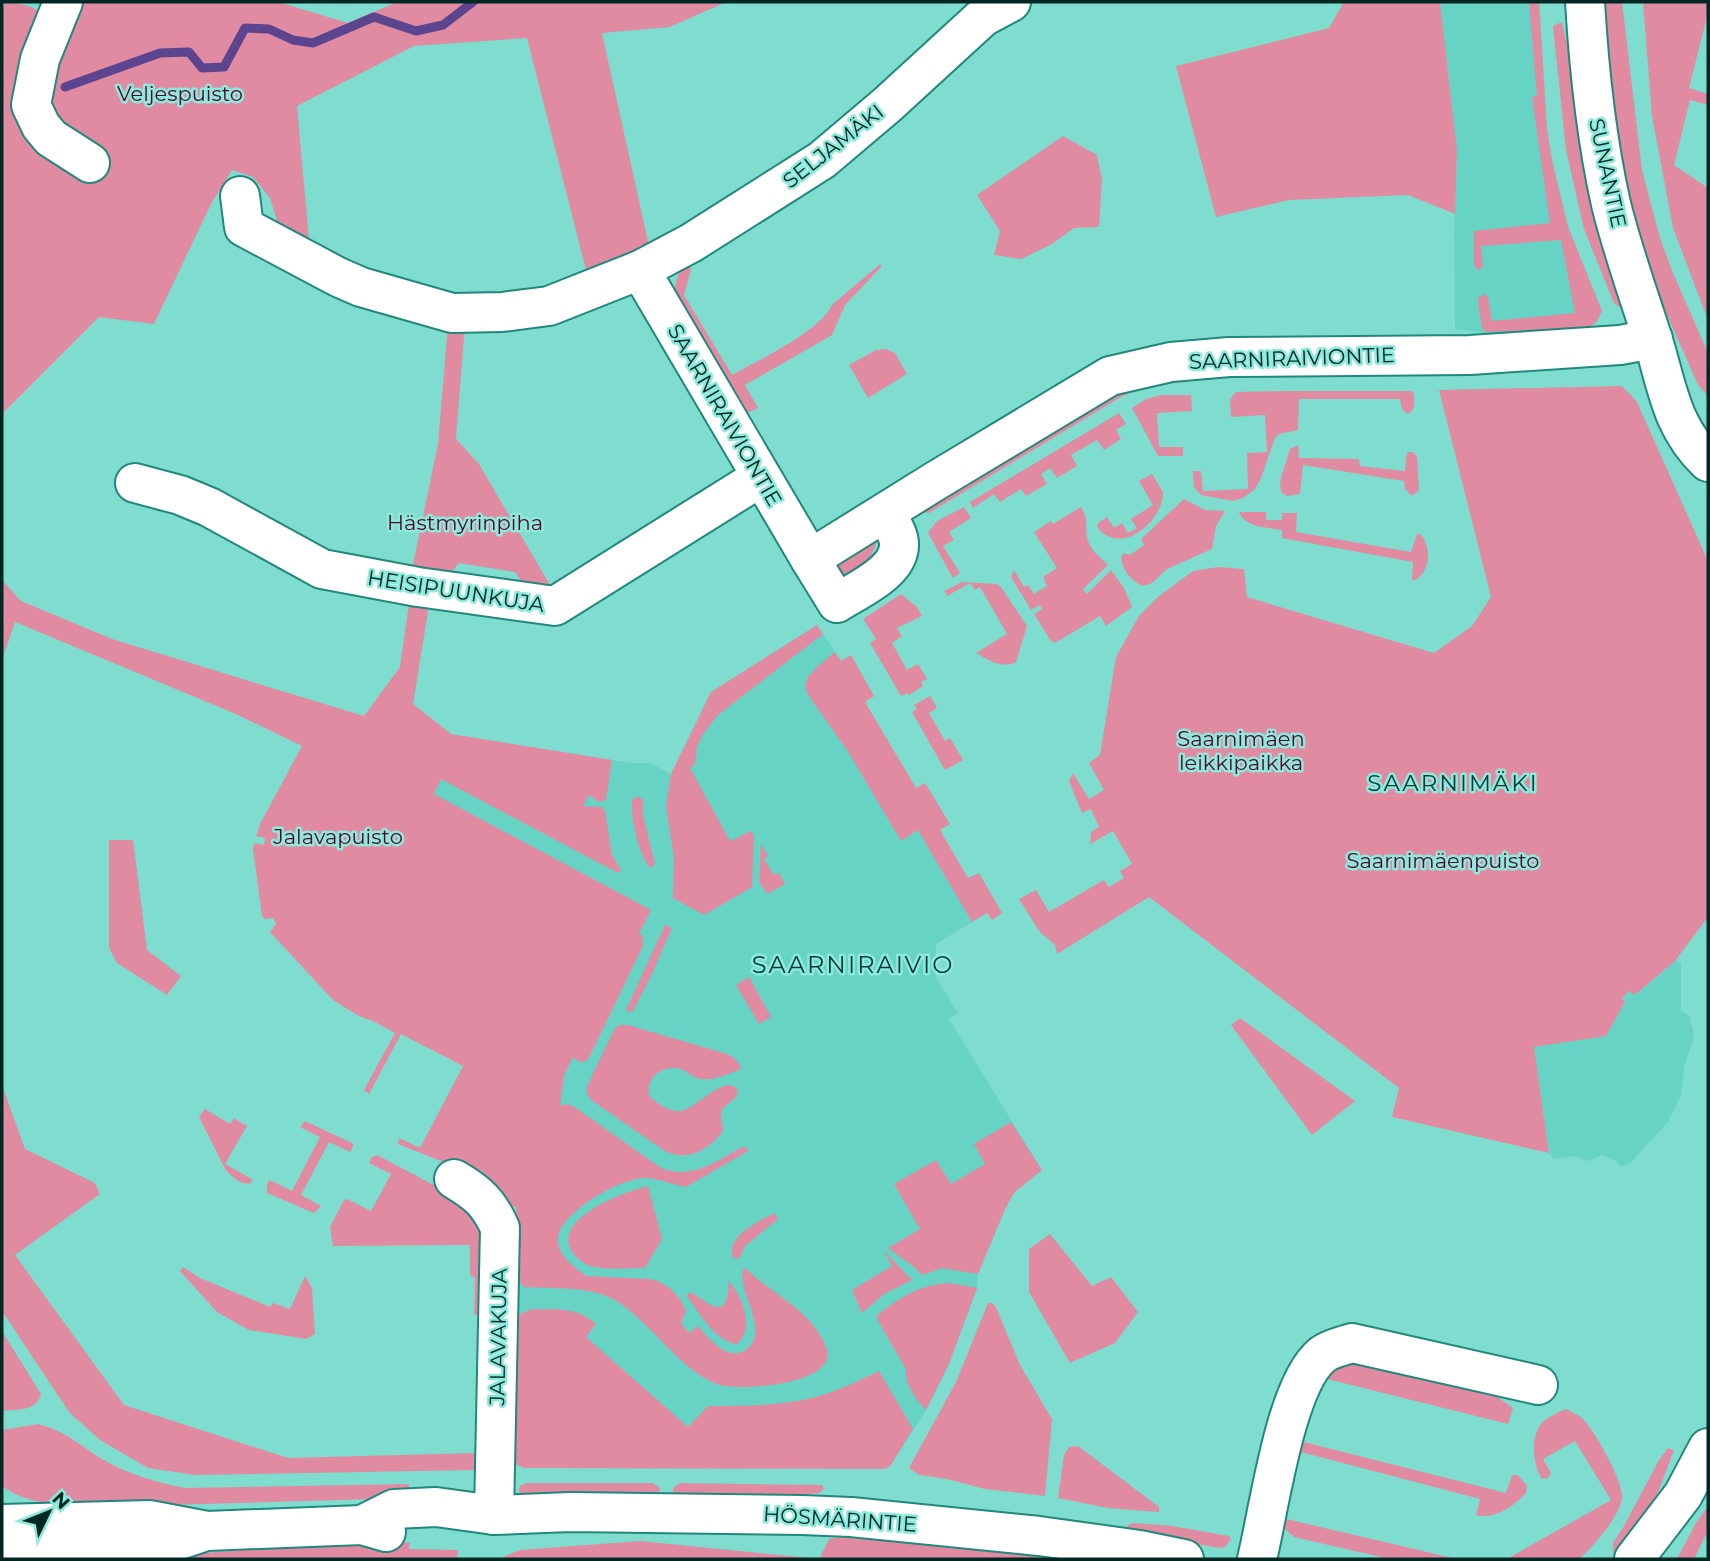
<svg xmlns="http://www.w3.org/2000/svg" width="1710" height="1561" font-family="Montserrat,sans-serif">
  <rect width="100%" height="100%" fill="#7fddcf"/>
  <g fill="#67d3c4">
    <polygon points="1440,2 1539,2 1547,129 1552,160 1568,227 1602,311 1597,321 1589,328 1489,333 1455,329 1454,233 1457,150"/>
    <polygon points="817,625 835,652 987,913 936,944 935,976 958,1013 949,1019 1042,1170 1014,1193 1006,1207 978,1273 977,1288 949,1364 926,1410 891,1465 524,1468 517,1465 516,1207 434,794 461,736 631,763 650,763 671,774 711,692"/>
    <polygon points="1675,961 1681,962 1681,1011 1690,1016 1694,1037 1684,1067 1681,1096 1668,1122 1631,1162 1621,1167 1616,1161 1603,1155 1586,1161 1574,1156 1554,1159 1549,1153 1534,1047 1606,1036 1622,1000 1630,991 1636,995"/>
  </g>
  <g fill="#e08ba1">
    <path d="M5,2C14,3 36,5 40,14C46,27 32,43 28,55C25,62 18,103 19,109C25,139 64,155 87,169L94,155L62,135L53,123L48,109L46,78L77,2H278L348,23L397,2H726L670,27L602,33L649,246L586,270L527,38L414,46L297,106L309,240L293,235L278,224L270,198L253,177L232,170L211,204L154,324L99,317L2,414V13Z"/>
    <polygon points="1344,2 1440,2 1457,150 1455,214 1408,195 1289,200 1216,217 1176,66 1329,28"/>
    <polygon points="1529,2 1539,2 1547,129 1552,160 1568,227 1602,311 1597,321 1589,328 1485,332 1482,328 1478,301 1479,297 1484,294 1488,297 1492,321 1575,313 1561,240 1481,246 1483,267 1478,270 1474,265 1474,231 1550,223 1532,97 1537,96"/>
    <polygon points="1604,2 1622,2 1642,170 1660,238 1673,273 1708,353 1708,396 1698,385 1654,285 1641,247 1624,175 1604,37"/>
    <polygon points="1643,2 1708,2 1708,13 1689,88 1708,94 1708,105 1690,100 1674,165 1708,188 1708,320 1673,228 1652,116"/>
    <polygon points="1562,22 1624,306 1619,307 1614,303 1584,229 1566,150 1553,26"/>
    <polygon points="1063,136 1097,155 1102,180 1099,227 1074,228 1052,244 1021,259 994,255 1000,231 977,195"/>
    <path d="M688,264L691,269L684,295L732,375C757,361 821,331 832,305L880,264L882,266L845,305L832,335L745,385L758,408L745,414L673,294L678,275Z"/>
    <polygon points="465,324 456,439 479,464 553,590 526,588 515,572 459,563 449,575 412,569 438,444 448,326"/>
    <polygon points="886,349 895,353 907,374 868,398 849,365 876,350"/>
    <polygon points="1188,372 1188,382 1148,385 1121,397 929,513 923,512 920,506 1114,389"/>
    <polygon points="1622,386 1637,402 1708,561 1708,917 1675,961 1635,995 1629,991 1622,999 1625,1002 1606,1036 1534,1047 1549,1153 1392,1117 1399,1088 1149,897 1057,954 1055,945 1039,931 1019,899 1036,890 1049,912 1104,880 1109,887 1124,878 1120,871 1132,864 1113,831 1090,844 1091,832 1099,827 1091,809 1082,813 1069,781 1073,773 1089,799 1104,790 1089,763 1100,755 1116,657 1139,616 1159,596 1193,571 1218,567 1244,569 1247,597 1434,653 1472,626 1491,597 1439,390"/>
    <path d="M1290,391H1413C1414,400 1417,410 1407,414L1402,409L1400,399H1299L1298,430L1279,434L1275,438L1261,478L1255,489L1243,498L1233,501L1201,495L1194,487L1193,471H1201L1203,491L1248,489L1247,453L1267,452L1265,415L1231,417L1230,399L1236,392Z"/>
    <polygon points="1161,395 1191,395 1192,411 1157,413 1159,447 1183,447 1183,456 1158,456 1132,408 1146,399"/>
    <polygon points="1119,413 1126,424 1116,430 1121,439 1104,450 1097,440 1071,455 1077,466 1057,478 1050,468 1041,474 1047,484 1026,496 1021,489 1000,502 994,494 973,508 970,502"/>
    <polygon points="1298,445 1299,458 1359,459 1360,466 1405,471 1406,457 1408,452 1413,452 1417,457 1419,490 1412,496 1405,489 1404,481 1303,465 1300,494 1287,496 1281,492 1280,481 1290,449"/>
    <path d="M1152,474L1163,492C1164,516 1132,548 1108,536C1102,533 1099,531 1097,524L1107,517L1114,528L1122,523L1128,533L1137,528L1131,519L1153,505L1139,481Z"/>
    <path d="M1184,499L1205,510L1225,511L1216,526L1212,549L1167,569L1152,583L1143,586C1131,581 1122,570 1121,557L1124,553L1130,555L1144,545L1141,539Z"/>
    <polygon points="964,507 971,518 949,532 954,540 943,546 960,573 953,578 928,533 937,521"/>
    <path d="M1081,507C1091,523 1082,532 1091,547C1095,554 1103,560 1108,565L1083,589L1087,594L1111,570L1124,588L1132,607L1106,626L1100,616L1055,643L1051,641L1034,614L1042,609L1040,605L1031,610L1011,577L1014,570L1024,587L1028,585L1034,594L1047,586L1043,577L1057,568L1034,532L1051,521L1053,524Z"/>
    <path d="M1239,512H1266V520H1282V513H1297L1296,532L1411,552L1417,534H1420C1433,547 1430,576 1412,581L1413,562L1282,538V530C1267,527 1245,528 1239,512Z"/>
    <path d="M875,538L877,542C867,567 861,569 839,583L828,563Z"/>
    <path d="M2,580L21,601L112,639L364,716L400,667L410,596L426,601L428,612L413,704L451,734L612,760L606,800L599,802L589,795L583,806L602,807L605,811L612,855L621,870L618,873L441,779L434,794L651,910L639,934L643,936V946L590,1056L585,1062H580L573,1057L564,1076L560,1106L566,1104L573,1106L661,1168C691,1180 716,1162 742,1147L747,1148L748,1151L686,1187C673,1185 656,1177 644,1178C619,1179 561,1212 558,1238C556,1255 575,1267 586,1276L651,1279C667,1283 680,1295 686,1311L681,1323L689,1333L698,1326C708,1337 726,1361 744,1351C774,1333 734,1290 744,1267C771,1294 811,1309 826,1347C841,1384 746,1390 725,1386C718,1385 707,1380 701,1376C672,1357 647,1321 618,1302C591,1285 553,1289 524,1287L516,1276V1207L508,1206L499,1190L482,1171L441,1161L398,1144L399,1138L420,1148L463,1066L401,1034L369,1094L364,1090L395,1033L375,1022L357,1015L333,1000L270,932L276,924L273,918L265,919L262,916L253,849L254,843L264,845L265,838L256,836L260,824L302,746L238,715L15,622L2,660Z"/>
    <path d="M962,582L996,584L1001,587L1027,626L1016,662C1001,669 989,660 976,653L1007,634L980,587L975,590L970,583L947,596L944,591Z"/>
    <polygon points="901,594 917,607 922,616 897,628 902,636 892,643 907,670 918,664 927,679 921,682 923,686 909,695 907,693 901,696 870,643 876,639 863,619"/>
    <polygon points="817,625 823,634 718,715 703,734 697,747 695,764 690,768 730,841 751,831 754,836 752,887 704,915 673,898 674,858 666,806 671,774 711,692"/>
    <polygon points="835,652 841,661 851,655 874,696 865,702 916,788 925,783 950,824 940,830 968,878 979,873 1002,913 992,920 987,913 972,922 918,830 901,841 847,750 808,695 805,685 808,677 816,668"/>
    <polygon points="930,696 937,708 929,713 945,741 950,738 963,760 945,770 912,712 917,709 914,705"/>
    <path d="M638,796L643,800V815L655,864L651,868C638,856 631,817 632,800Z"/>
    <polygon points="109,840 133,840 147,950 181,976 167,995 117,963 109,948"/>
    <polygon points="761,844 768,856 764,859 774,875 779,873 785,884 767,894 759,882"/>
    <polygon points="665,925 672,928 651,976 633,1011 629,1012 626,1010"/>
    <polygon points="749,977 771,1017 759,1024 736,985"/>
    <polygon points="1240,1018 1355,1101 1312,1135 1231,1025"/>
    <path d="M620,1025H628L727,1054L734,1058L741,1066L739,1070C727,1074 714,1081 700,1079C693,1078 688,1071 681,1069C661,1064 646,1078 649,1096C657,1103 667,1111 679,1111C696,1111 724,1072 738,1090L736,1097L722,1109L721,1116L723,1131C709,1150 688,1162 665,1151L594,1102C586,1095 585,1092 589,1082L615,1028Z"/>
    <polygon points="2,1085 25,1149 95,1183 100,1194 15,1255 124,1405 288,1458 476,1453 474,1470 195,1475 148,1468 100,1440 69,1412 2,1311"/>
    <path d="M205,1109L230,1124L234,1118L247,1126L225,1164L252,1179L251,1183C241,1186 231,1176 225,1169L199,1117Z"/>
    <polygon points="305,1121 354,1144 350,1152 329,1142 301,1195 321,1206 314,1213 267,1193 267,1184 270,1180 292,1191 320,1137 300,1127"/>
    <polygon points="1011,1122 1042,1170 1014,1193 1006,1207 978,1274 942,1268 922,1275 913,1266 888,1248 920,1229 894,1184 936,1160 951,1184 985,1164 974,1144"/>
    <polygon points="377,1155 445,1191 483,1221 480,1315 474,1315 475,1277 470,1276 470,1245 333,1246 330,1227 344,1200 347,1199 371,1211 391,1174 369,1163 372,1157"/>
    <path d="M648,1186L662,1239L645,1268C629,1268 611,1270 595,1267C587,1266 578,1260 573,1253C549,1219 626,1191 648,1186Z"/>
    <path d="M774,1213L778,1219L745,1246L739,1259L733,1258C725,1236 758,1222 774,1213Z"/>
    <polygon points="1050,1234 1092,1286 1111,1277 1138,1312 1115,1343 1070,1363 1029,1292 1029,1249"/>
    <polygon points="884,1251 912,1280 884,1294 862,1313 852,1290 892,1266"/>
    <polygon points="183,1267 200,1278 270,1307 273,1303 290,1309 305,1276 312,1288 315,1334 306,1339 249,1330 217,1312 180,1271"/>
    <path d="M729,1281C742,1297 756,1328 737,1344C714,1341 699,1312 686,1295L691,1292C714,1308 727,1320 729,1281Z"/>
    <path d="M950,1283L977,1288L949,1364L926,1410C916,1399 904,1384 906,1369L877,1319L878,1314C904,1296 918,1285 950,1283Z"/>
    <polygon points="988,1303 992,1303 996,1307 1020,1365 1052,1419 1045,1496 985,1489 947,1479 919,1475 909,1468 956,1382"/>
    <path d="M532,1309C557,1310 576,1306 596,1324L586,1337L688,1427L708,1406C741,1406 775,1406 807,1399C832,1394 856,1382 879,1371L913,1429L891,1465L886,1469L524,1468L517,1465L512,1454L515,1316Z"/>
    <path d="M2,1331L41,1394C37,1412 17,1409 2,1411Z"/>
    <polygon points="1339,1357 1492,1393 1513,1408 1508,1424 1319,1377"/>
    <path d="M1566,1409C1572,1412 1579,1415 1584,1420C1595,1432 1624,1482 1622,1498C1620,1516 1593,1547 1579,1559H1507L1611,1500L1575,1441L1543,1459L1551,1473L1548,1478L1542,1479C1533,1465 1530,1438 1541,1424C1547,1417 1557,1413 1566,1409Z"/>
    <path d="M38,1424C66,1431 79,1445 102,1459C127,1474 158,1483 186,1488L409,1484V1498L98,1507C65,1505 29,1506 2,1486V1430Z"/>
    <path d="M1300,1441L1506,1493L1512,1475H1518L1527,1486L1526,1493C1514,1506 1495,1520 1476,1515L1480,1499L1297,1451Z"/>
    <polygon points="1078,1446 1159,1507 1159,1512 1108,1508 1058,1498 1064,1455 1069,1447"/>
    <polygon points="1668,1448 1674,1450 1651,1511 1617,1559 1613,1552 1613,1543 1624,1526 1659,1460"/>
    <polygon points="527,1483 652,1483 659,1487 660,1491 652,1495 534,1496 521,1493 518,1490 521,1485"/>
    <polygon points="680,1483 822,1485 824,1489 819,1493 775,1497 673,1495 673,1488"/>
    <polygon points="1708,1506 1708,1531 1694,1559 1677,1559 1696,1523"/>
    <polygon points="1282,1518 1457,1559 1389,1559 1294,1537 1280,1524"/>
    <polygon points="1132,1523 1172,1526 1229,1536 1231,1539 1225,1547 1219,1548 1129,1532 1127,1526"/>
    <polygon points="842,1537 1107,1559 505,1559 505,1556 520,1550 640,1541 819,1559 829,1539"/>
    <polygon points="383,1539 410,1543 409,1549 458,1550 457,1559 129,1559"/>
  </g>
  <g fill="none" stroke-linecap="round" stroke-linejoin="round">
    <polyline stroke="#5c458e" stroke-width="9" points="65,87 160,53 189,52 202,68 224,67 245,28 269,29 293,40 313,43 374,17 416,31 443,25 473,2"/>
    <g stroke="#20887c" stroke-width="42">
      <g id="minor">
        <polyline points="63,2 40,59 31,105 41,126 51,138 90,163"/>
        <path d="M1585,2C1589,70 1596,137 1611,204C1622,249 1638,293 1652,337C1667,384 1670,426 1708,462"/>
        <polyline points="240,196 244,227 338,277 361,287 452,313 502,312 549,306 640,270 691,243 822,160 887,105 983,17 1011,2"/>
        <polyline points="640,270 810,559 937,480 1110,376 1171,362 1229,357 1470,355 1620,345 1653,339"/>
        <polyline points="135,483 180,495 209,507 322,569 418,587 555,606 761,477"/>
        <path d="M810,559L837,603C857,590 900,572 899,544C899,533 890,522 885,513"/>
        <path d="M454,1179C478,1193 489,1203 500,1228L494,1515"/>
        <polyline points="2,1524 149,1520 207,1531 362,1525 386,1532"/>
        <polyline points="362,1525 394,1509 436,1507 494,1515 570,1512 802,1515 851,1517 1039,1536 1140,1550 1184,1559"/>
        <polyline points="2,1557 150,1550 203,1532"/>
        <path d="M1257,1559C1269,1511 1285,1385 1322,1355C1329,1349 1343,1346 1352,1343L1538,1385"/>
        <polyline points="1634,1559 1683,1495 1708,1448"/>
      </g>
    </g>
    <use href="#minor" stroke="#fff" stroke-width="38"/>
  </g>
  <g text-anchor="middle" dominant-baseline="central" stroke-width="5" stroke-linejoin="round" paint-order="stroke">
    <g font-size="21" fill="#590529" stroke="#8ceadc">
      <text x="180" y="93">Veljespuisto</text>
      <text x="465" y="522">Hästmyrinpiha</text>
      <text x="1241" y="738">Saarnimäen<tspan x="1241" dy="24">leikkipaikka</tspan></text>
      <text x="338" y="836">Jalavapuisto</text>
      <text x="1443" y="860">Saarnimäenpuisto</text>
    </g>
    <g font-size="21" fill="#002722" stroke="#8ceadc">
      <text transform="translate(833 146) rotate(-38)">SELJAMÄKI</text>
      <text transform="translate(1608 173) rotate(78)">SUNANTIE</text>
      <text transform="translate(1292 358) rotate(-2)">SAARNIRAIVIONTIE</text>
      <text transform="translate(725 415) rotate(60)">SAARNIRAIVIONTIE</text>
      <text transform="translate(456 591) rotate(9)">HEISIPUUNKUJA</text>
      <text transform="translate(498 1337) rotate(-89)">JALAVAKUJA</text>
      <text transform="translate(840 1519) rotate(4)">HÖSMÄRINTIE</text>
    </g>
    <g font-size="23" letter-spacing="2" fill="#013b35" stroke="#8ceadc">
      <text x="1453" y="783">SAARNIMÄKI</text>
    </g>
    <g font-size="24" letter-spacing="2" fill="#013b35" stroke="#8ceadc">
      <text x="853" y="964">SAARNIRAIVIO</text>
    </g>
  </g>
  <rect width="1710" height="1561" fill="none" stroke="#002722" stroke-width="7"/>
  <g transform="translate(49 1512) rotate(47)" stroke="#8ceadc" stroke-width="5" paint-order="stroke">
  <path d="M0-5L12 26L0 18L-12 26Z" fill="#002722"/>
  <text y="-10" font-size="19" font-weight="bold" text-anchor="middle" fill="#002722">N</text>
  </g>
</svg>
